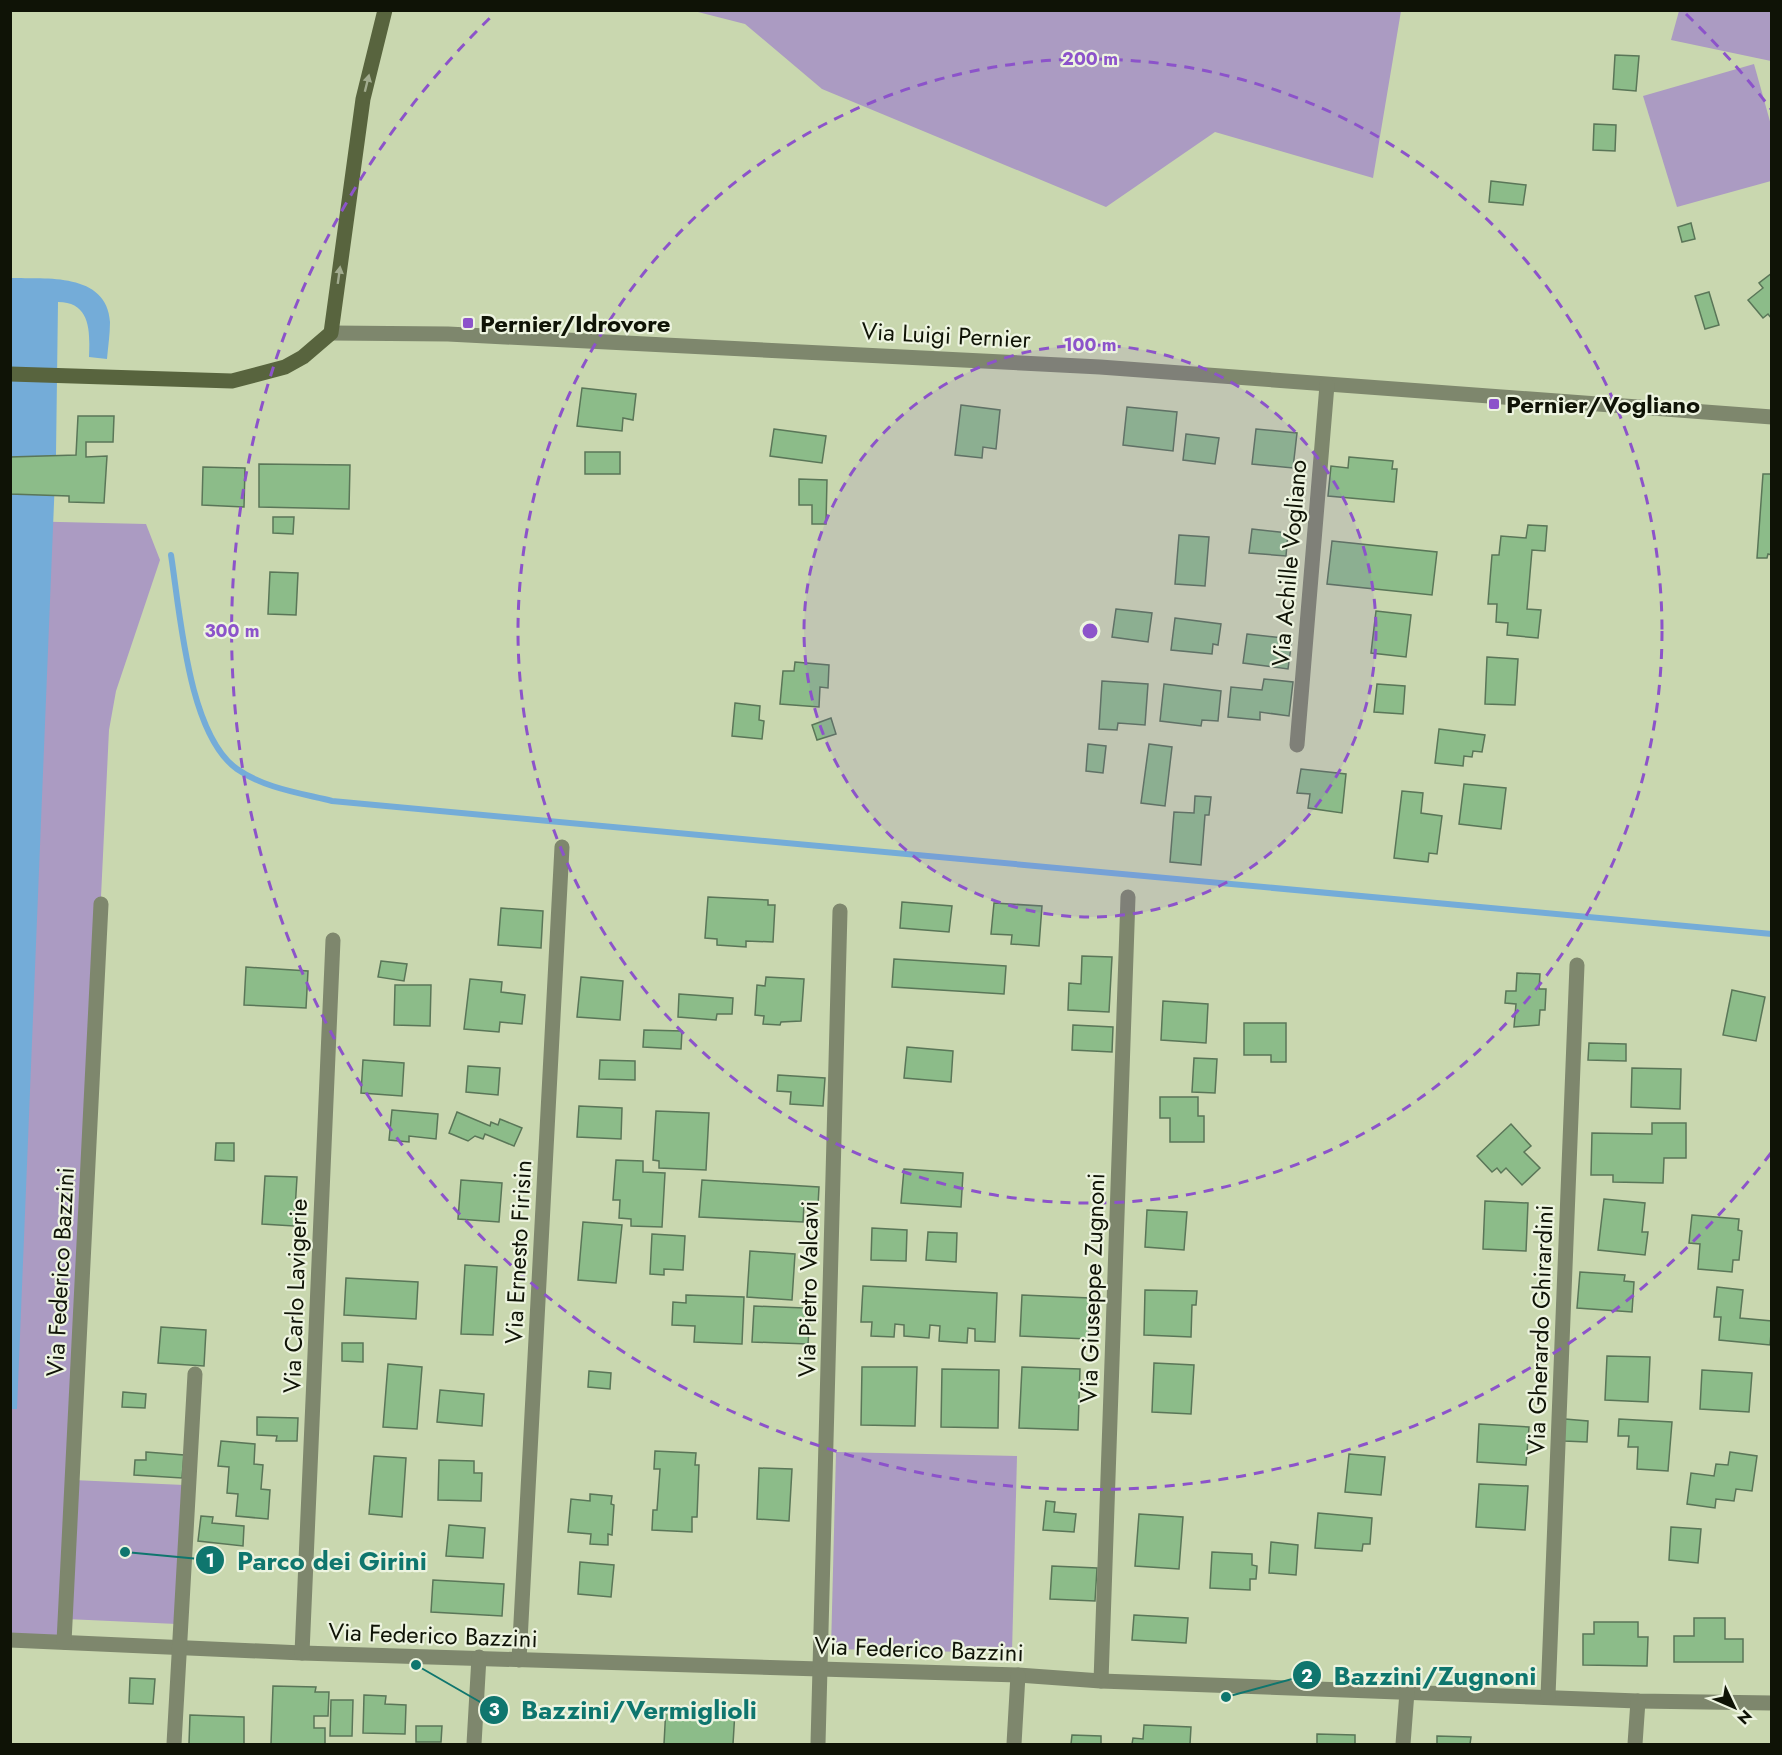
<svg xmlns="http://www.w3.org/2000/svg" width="1782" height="1755" font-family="Jost,sans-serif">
  <rect width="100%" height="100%" fill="#c9d7af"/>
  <g fill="#ab9bc2">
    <polygon points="694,11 1401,11 1373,178 1215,132 1106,207 822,89 745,24"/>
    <polygon points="1679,11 1771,11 1771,61 1671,40"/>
    <polygon points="1754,64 1771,125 1771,181 1677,207 1643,96"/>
    <polygon points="17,521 146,524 160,560 116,691 109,730 73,1480 184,1485 177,1624 66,1619 64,1642 11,1640 10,582"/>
    <polygon points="836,1452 1017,1456 1012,1653 831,1649"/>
  </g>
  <path fill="#74acd8" d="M11,278C45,279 107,272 110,322C110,334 108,347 107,359L89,357C90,332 91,302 58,302L56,454L17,1409H11Z"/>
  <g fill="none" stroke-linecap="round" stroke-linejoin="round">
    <path stroke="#74acd8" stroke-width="6" d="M171,555C180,612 188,734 237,769C264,788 300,793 332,801L1772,934"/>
  </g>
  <g fill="#8cbc89" stroke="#5a7658" stroke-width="1.5">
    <polygon points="1615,55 1639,56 1636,91 1613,89"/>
    <polygon points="1594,124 1616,125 1615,151 1593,150"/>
    <polygon points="1491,181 1526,185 1523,205 1489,202"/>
    <polygon points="1691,223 1695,239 1682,242 1678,227"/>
    <polygon points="1772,273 1772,319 1768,314 1763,318 1748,300 1763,288 1759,283"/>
    <polygon points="1709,292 1719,325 1705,329 1695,296"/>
    <polygon points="582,388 636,394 633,420 623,418 622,431 577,426"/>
    <polygon points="961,405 1000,410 996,449 983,447 982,458 955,455"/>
    <polygon points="1127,407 1177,412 1173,451 1123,445"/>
    <polygon points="78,416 114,416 113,442 86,442 86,457 107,456 104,503 69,502 69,496 10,494 10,457 76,455"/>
    <polygon points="774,429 826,436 822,463 770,456"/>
    <polygon points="1256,429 1297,433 1293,468 1252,464"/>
    <polygon points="1186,434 1219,438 1215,464 1183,460"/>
    <rect x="585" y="452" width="35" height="22"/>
    <polygon points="1349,457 1393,461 1392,469 1397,469 1394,502 1328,496 1331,466 1348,468"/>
    <polygon points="259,464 350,465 349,509 259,507"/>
    <polygon points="203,467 245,468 244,507 202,505"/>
    <polygon points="1763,474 1772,474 1772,555 1768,554 1767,558 1757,558"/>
    <polygon points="799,479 827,480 826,524 812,524 812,505 799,505"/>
    <polygon points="273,517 294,517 293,534 273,533"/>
    <polygon points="1528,525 1547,526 1545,551 1532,550 1527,609 1541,610 1538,638 1507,635 1508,623 1496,622 1497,604 1488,604 1492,555 1499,555 1501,536 1526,538"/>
    <polygon points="1252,529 1288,533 1286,556 1249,553"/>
    <polygon points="1179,535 1209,537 1205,586 1175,584"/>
    <polygon points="1332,541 1437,552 1432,595 1327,584"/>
    <polygon points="270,572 298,573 296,615 268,614"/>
    <polygon points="1116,609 1152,613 1148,642 1112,637"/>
    <polygon points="1376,611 1411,615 1406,657 1371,653"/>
    <polygon points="1175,618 1221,624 1218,645 1213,644 1212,654 1171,650"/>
    <polygon points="1247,634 1292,639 1288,669 1243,663"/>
    <polygon points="1487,657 1518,659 1515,705 1485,704"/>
    <polygon points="795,662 829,665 828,688 820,687 819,707 780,704 783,671 794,671"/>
    <polygon points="1264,679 1293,682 1289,716 1260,712 1260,720 1228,717 1231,687 1262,690"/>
    <polygon points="1102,681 1148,684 1145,725 1118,723 1117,730 1099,729"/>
    <polygon points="1164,684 1221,691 1218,721 1202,720 1201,726 1160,721"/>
    <polygon points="1377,684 1405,686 1403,714 1374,712"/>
    <polygon points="735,703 760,706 759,720 764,721 762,739 732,736"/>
    <polygon points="831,718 836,734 817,740 812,725"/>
    <polygon points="1439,729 1485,735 1482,752 1473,751 1472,757 1464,756 1463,766 1435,763"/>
    <polygon points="1088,744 1106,746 1103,773 1086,771"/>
    <polygon points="1149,744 1172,747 1165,806 1141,803"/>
    <polygon points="1301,769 1346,774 1342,813 1308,808 1310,794 1297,793"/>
    <polygon points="1464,784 1506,788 1501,829 1459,824"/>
    <polygon points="1402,791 1423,793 1421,813 1442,816 1437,854 1429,853 1428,862 1394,858"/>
    <polygon points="1195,796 1211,797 1209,815 1205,815 1201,865 1170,862 1174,812 1194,813"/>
    <polygon points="708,897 768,900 768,905 775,905 773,942 746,941 746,947 717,945 717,939 705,938"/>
    <polygon points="902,902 952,906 949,932 900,928"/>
    <polygon points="994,903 1042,906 1039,946 1011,944 1012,935 991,934"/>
    <polygon points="501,908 543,911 541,948 498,945"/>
    <polygon points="1082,956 1112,957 1109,1012 1068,1010 1069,983 1081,984"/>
    <polygon points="894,959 1006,966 1004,994 892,987"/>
    <polygon points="381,961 407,964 404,981 378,977"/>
    <polygon points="246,967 308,971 306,1008 244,1005"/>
    <polygon points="1517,973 1540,974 1539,989 1546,989 1545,1010 1540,1010 1539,1025 1514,1027 1516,1004 1505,1003 1506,991 1516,991"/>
    <polygon points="581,977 623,981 620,1020 577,1017"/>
    <polygon points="766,977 804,979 801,1021 781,1022 780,1025 763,1024 764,1016 755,1015 757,985 765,986"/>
    <polygon points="470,979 502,982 501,992 525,995 522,1024 500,1022 499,1032 464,1029"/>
    <polygon points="395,985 431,985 430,1026 394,1025"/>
    <polygon points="1732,990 1765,997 1756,1041 1723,1035"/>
    <polygon points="679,994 733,998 732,1014 717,1014 716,1020 678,1017"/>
    <polygon points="1163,1001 1208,1004 1206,1043 1161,1040"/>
    <polygon points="1244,1023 1286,1023 1286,1062 1271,1062 1271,1055 1244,1055"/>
    <polygon points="1073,1025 1113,1027 1112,1052 1072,1050"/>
    <polygon points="644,1030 682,1031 681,1049 643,1047"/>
    <polygon points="1589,1043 1626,1044 1626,1061 1588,1060"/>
    <polygon points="907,1047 953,1051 951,1082 904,1078"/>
    <polygon points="1194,1058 1217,1059 1215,1093 1192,1092"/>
    <polygon points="363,1060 404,1063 402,1096 361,1093"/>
    <polygon points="600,1060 635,1061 635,1080 599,1079"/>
    <polygon points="468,1066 500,1068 498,1095 466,1092"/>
    <polygon points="1632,1068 1681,1069 1680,1109 1631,1107"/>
    <polygon points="778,1075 825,1078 823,1106 790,1104 791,1092 777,1091"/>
    <polygon points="1160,1097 1198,1097 1198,1116 1204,1116 1204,1142 1170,1142 1170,1118 1160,1118"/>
    <polygon points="579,1106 622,1108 621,1139 577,1137"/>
    <polygon points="392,1110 438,1114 436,1139 409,1136 409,1142 389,1140"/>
    <polygon points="656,1111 709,1113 706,1170 659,1168 659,1161 653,1160"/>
    <polygon points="457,1112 490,1126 491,1122 498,1125 500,1119 522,1128 514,1146 485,1134 483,1139 475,1136 468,1141 449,1133"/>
    <polygon points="1652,1123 1686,1123 1686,1158 1664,1158 1663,1183 1613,1182 1613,1175 1591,1175 1592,1133 1652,1134"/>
    <polygon points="1511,1124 1531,1146 1524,1152 1540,1168 1522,1185 1506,1168 1501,1173 1497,1168 1492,1172 1477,1156"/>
    <polygon points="216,1143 234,1143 234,1161 215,1160"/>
    <polygon points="616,1160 643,1161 643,1172 665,1173 662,1227 631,1226 631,1219 619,1218 620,1200 613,1200"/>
    <polygon points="904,1169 963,1173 961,1207 901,1203"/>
    <polygon points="265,1176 297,1177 294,1226 262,1224"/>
    <polygon points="461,1180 502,1183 499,1222 458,1219"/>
    <polygon points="702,1180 819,1187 818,1205 804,1204 803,1222 699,1217"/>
    <polygon points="1604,1199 1645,1203 1642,1232 1648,1232 1645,1255 1598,1250"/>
    <polygon points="1485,1201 1528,1203 1526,1251 1483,1249"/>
    <polygon points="1147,1210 1187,1212 1184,1250 1145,1247"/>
    <polygon points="1692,1215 1739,1219 1738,1230 1742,1231 1739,1260 1733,1260 1732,1272 1698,1269 1700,1244 1689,1243"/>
    <polygon points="583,1222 622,1225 616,1283 578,1280"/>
    <polygon points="872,1228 907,1230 906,1261 871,1260"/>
    <polygon points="928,1232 957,1233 956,1262 926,1260"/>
    <polygon points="652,1234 685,1236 683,1270 664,1269 664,1275 650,1274"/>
    <polygon points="750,1251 795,1254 792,1300 747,1297"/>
    <polygon points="465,1265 497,1267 493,1335 461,1334"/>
    <polygon points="1580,1272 1625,1275 1624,1281 1634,1282 1632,1312 1577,1308"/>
    <polygon points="346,1278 418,1282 416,1319 344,1315"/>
    <polygon points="863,1286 997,1293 995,1342 975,1341 975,1329 968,1328 967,1343 939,1341 940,1326 930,1325 929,1338 904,1336 904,1325 895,1324 894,1337 871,1336 872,1322 861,1322"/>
    <polygon points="1717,1287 1743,1290 1740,1318 1772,1321 1770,1345 1719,1340 1721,1317 1714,1317"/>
    <polygon points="1145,1290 1197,1291 1196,1305 1192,1305 1191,1337 1144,1335"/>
    <polygon points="686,1295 744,1297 742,1344 694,1342 695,1326 672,1325 673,1302 686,1303"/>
    <polygon points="1022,1295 1090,1298 1088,1339 1020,1336"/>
    <polygon points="754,1306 804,1308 804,1314 810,1314 808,1344 752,1342"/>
    <polygon points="161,1327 206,1330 204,1366 158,1363"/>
    <polygon points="342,1343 363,1343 363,1362 342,1361"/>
    <polygon points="1607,1356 1650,1357 1648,1402 1605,1400"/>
    <polygon points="1154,1363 1194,1365 1191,1414 1152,1412"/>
    <polygon points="388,1364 422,1367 417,1429 383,1427"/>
    <polygon points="862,1367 917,1367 915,1426 861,1425"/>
    <polygon points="1022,1367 1080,1369 1078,1430 1019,1428"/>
    <polygon points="942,1369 999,1370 998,1428 941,1427"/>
    <polygon points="1702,1370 1752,1373 1749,1412 1700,1409"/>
    <polygon points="589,1371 611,1373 610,1389 588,1387"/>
    <polygon points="440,1390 484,1394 482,1426 437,1422"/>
    <polygon points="123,1392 146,1394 145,1408 122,1407"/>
    <polygon points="257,1417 298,1418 297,1441 276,1441 277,1436 257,1435"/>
    <polygon points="1565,1419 1588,1421 1587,1442 1564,1441"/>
    <polygon points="1619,1419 1672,1422 1668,1471 1637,1469 1638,1447 1628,1447 1629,1436 1618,1436"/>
    <polygon points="1479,1424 1529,1427 1526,1465 1477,1462"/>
    <polygon points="221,1441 255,1444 254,1464 263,1465 261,1489 270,1490 268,1519 236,1516 238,1494 227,1493 229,1467 218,1466"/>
    <polygon points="655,1451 696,1453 695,1465 699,1465 697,1517 692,1517 692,1532 652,1530 653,1510 657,1510 660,1469 654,1469"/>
    <polygon points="146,1452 184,1455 182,1478 134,1475 135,1460 146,1460"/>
    <polygon points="1730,1452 1757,1456 1752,1491 1736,1489 1734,1501 1716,1499 1715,1508 1687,1504 1691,1473 1714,1476 1716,1464 1728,1465"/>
    <polygon points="1349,1454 1385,1457 1381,1495 1345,1492"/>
    <polygon points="374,1456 406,1458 402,1517 369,1514"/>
    <polygon points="439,1460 474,1461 474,1473 482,1473 481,1501 438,1500"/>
    <polygon points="759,1468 792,1469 789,1521 757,1519"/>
    <polygon points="1479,1484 1528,1486 1525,1530 1476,1527"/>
    <polygon points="590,1494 612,1496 611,1504 614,1505 612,1535 608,1534 608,1545 590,1544 591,1534 568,1532 571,1499 590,1501"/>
    <polygon points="1046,1501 1055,1502 1054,1512 1076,1514 1074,1532 1043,1530"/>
    <polygon points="1318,1513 1372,1518 1370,1544 1363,1544 1362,1551 1315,1548"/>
    <polygon points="1139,1514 1183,1517 1179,1569 1135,1566"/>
    <polygon points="201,1516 213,1517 212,1523 244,1526 243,1546 198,1541"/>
    <polygon points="449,1525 485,1528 483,1558 446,1556"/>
    <polygon points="1671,1527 1701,1529 1698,1563 1669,1560"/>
    <polygon points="1271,1542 1298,1545 1296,1575 1269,1573"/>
    <polygon points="1212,1552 1252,1554 1252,1565 1257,1566 1256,1579 1250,1579 1250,1590 1210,1588"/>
    <polygon points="580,1562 614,1565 611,1597 578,1594"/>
    <polygon points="1052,1566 1097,1568 1095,1601 1050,1599"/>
    <polygon points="433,1580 504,1584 502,1616 431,1612"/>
    <polygon points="1134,1615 1188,1618 1186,1643 1132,1640"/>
    <polygon points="1694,1618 1725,1618 1725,1639 1743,1639 1743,1662 1674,1662 1674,1636 1694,1636"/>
    <polygon points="1594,1622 1638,1622 1638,1637 1648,1637 1647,1666 1583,1665 1583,1634 1594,1634"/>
    <polygon points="130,1678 155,1679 153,1704 129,1703"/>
    <polygon points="273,1686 316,1687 315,1692 329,1692 328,1716 314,1716 314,1728 325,1728 325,1744 271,1744"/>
    <polygon points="364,1695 386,1696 385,1704 406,1705 405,1734 363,1733"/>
    <polygon points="331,1700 353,1700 352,1736 330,1736"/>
    <polygon points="666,1707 735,1711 733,1744 664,1744"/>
    <polygon points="190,1715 244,1717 244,1744 189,1744"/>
    <polygon points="1144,1725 1191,1727 1190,1744 1132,1744 1133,1738 1143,1739"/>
    <polygon points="416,1726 442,1726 441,1742 416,1742"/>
    <polygon points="1317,1734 1355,1735 1355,1744 1317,1744"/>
    <polygon points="1072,1735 1101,1736 1101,1744 1071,1744"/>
    <polygon points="1437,1736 1471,1737 1470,1744 1437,1744"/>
  </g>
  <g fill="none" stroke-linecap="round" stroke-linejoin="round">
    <g stroke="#7e876d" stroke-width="15">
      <polyline points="331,333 448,334 1100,367 1772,417"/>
      <polyline points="1297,745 1327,385"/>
      <polyline points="10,1640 302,1653 1018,1675 1101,1681 1638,1701 1772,1703"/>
      <polyline points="64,1642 101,904"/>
      <polyline points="302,1653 333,940"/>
      <polyline points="519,1660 562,847"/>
      <polyline points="1101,1681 1128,897"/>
      <polyline points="1548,1696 1577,965"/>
      <polyline points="174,1744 195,1374"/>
      <polyline points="474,1744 479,1657"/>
      <polyline points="818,1744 840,911"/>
      <polyline points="1014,1744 1018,1675"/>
      <polyline points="1403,1744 1407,1692"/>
      <polyline points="1635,1744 1638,1701"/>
    </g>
    <polyline stroke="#58643e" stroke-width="15" points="10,374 232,381 285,367 303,357 331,333 363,99 385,10"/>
  </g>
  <defs><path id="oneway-solid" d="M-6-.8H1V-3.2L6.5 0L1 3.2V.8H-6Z" transform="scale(1.5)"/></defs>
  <g fill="#a2ac8f">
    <use href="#oneway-solid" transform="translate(367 83) rotate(-76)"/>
    <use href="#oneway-solid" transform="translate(339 275) rotate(-82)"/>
  </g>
  <circle cx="1090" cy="631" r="286" fill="#8c53ca" fill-opacity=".12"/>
  <g fill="none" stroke="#8c53ca" stroke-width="3" stroke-dasharray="10 8">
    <circle cx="1090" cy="631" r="286"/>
    <circle cx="1090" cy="631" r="572"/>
    <path d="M1771 1153A858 858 0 1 1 494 14M1686 14A858 858 0 0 1 1771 109"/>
  </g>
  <g fill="#8c53ca" stroke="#edf4e0" stroke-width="2">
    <rect x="462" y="317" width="12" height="12" rx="3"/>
    <rect x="1488" y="398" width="12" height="12" rx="3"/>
  </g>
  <g text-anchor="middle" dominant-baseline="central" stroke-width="4.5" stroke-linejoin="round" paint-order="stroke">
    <g font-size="24" font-weight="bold" fill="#0f1306" stroke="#edf4e0" text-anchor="start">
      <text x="480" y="323">Pernier/Idrovore</text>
      <text x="1506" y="404">Pernier/Vogliano</text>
    </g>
    <g font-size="24" fill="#0f1306" stroke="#edf4e0">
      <text transform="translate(946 335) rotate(3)">Via Luigi Pernier</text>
      <text transform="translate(1289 563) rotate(-85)">Via Achille Vogliano</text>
      <text transform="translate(518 1252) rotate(-87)">Via Ernesto Firisin</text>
      <text transform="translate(60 1272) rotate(-87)">Via Federico Bazzini</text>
      <text transform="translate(1092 1288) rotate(-88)">Via Giuseppe Zugnoni</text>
      <text transform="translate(808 1289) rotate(-89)">Via Pietro Valcavi</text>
      <text transform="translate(295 1296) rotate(-88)">Via Carlo Lavigerie</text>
      <text transform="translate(1540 1330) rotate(-88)">Via Gherardo Ghirardini</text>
      <text transform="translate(433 1635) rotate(2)">Via Federico Bazzini</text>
      <text transform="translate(919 1649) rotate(2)">Via Federico Bazzini</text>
    </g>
  </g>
  <circle cx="1090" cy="631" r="9" fill="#8c53ca" stroke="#edf4e0" stroke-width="3"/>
  <g font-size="18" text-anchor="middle" font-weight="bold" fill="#8c53ca" stroke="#edf4e0" stroke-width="4.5" stroke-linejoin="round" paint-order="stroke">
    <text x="1090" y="65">200 m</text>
    <text x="1090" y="351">100 m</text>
    <text x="232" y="637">300 m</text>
  </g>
  <path fill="none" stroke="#0f766e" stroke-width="2" d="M125 1552L210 1560M1226 1697L1307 1675M416 1665L494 1710"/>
  <g fill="#0f766e" stroke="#edf4e0" stroke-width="2">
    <circle cx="125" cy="1552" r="6"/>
    <circle cx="1226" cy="1697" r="6"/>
    <circle cx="416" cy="1665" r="6"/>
    <circle cx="210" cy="1560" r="15"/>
    <circle cx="1307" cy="1675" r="15"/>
    <circle cx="494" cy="1710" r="15"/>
  </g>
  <g font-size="18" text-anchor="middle" font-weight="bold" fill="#fff">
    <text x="210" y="1567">1</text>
    <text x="1307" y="1682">2</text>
    <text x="494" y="1716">3</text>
  </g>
  <g font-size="26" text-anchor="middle" font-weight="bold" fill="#0f766e" stroke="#edf4e0" stroke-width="4.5" stroke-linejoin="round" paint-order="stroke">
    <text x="332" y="1570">Parco dei Girini</text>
    <text x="1435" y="1685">Bazzini/Zugnoni</text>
    <text x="639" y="1719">Bazzini/Vermiglioli</text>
  </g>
  <rect width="1782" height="1755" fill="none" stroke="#0f1306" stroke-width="24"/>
  <g transform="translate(1734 1707) rotate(134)" stroke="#edf4e0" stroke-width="4.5" paint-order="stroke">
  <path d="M0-4.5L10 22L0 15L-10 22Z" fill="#0f1306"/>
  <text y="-9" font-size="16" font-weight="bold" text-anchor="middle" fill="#0f1306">N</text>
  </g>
</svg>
